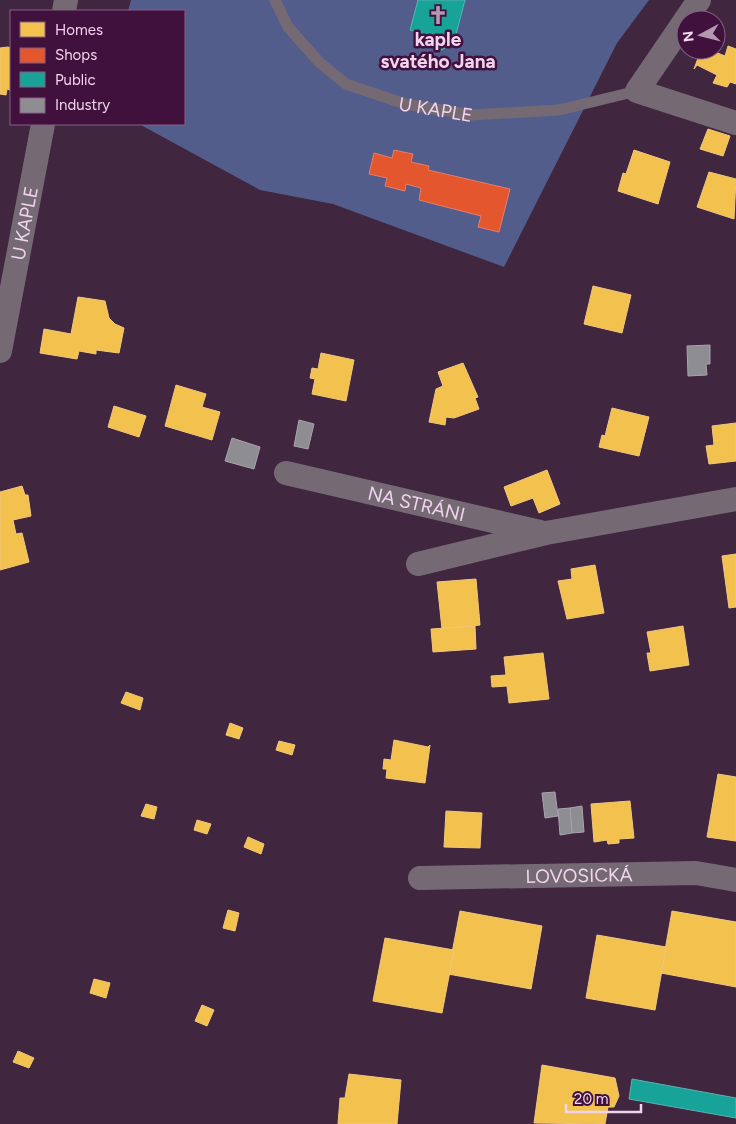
<svg xmlns="http://www.w3.org/2000/svg" width="736" height="1124" font-family="Figtree,sans-serif">
  <rect width="100%" height="100%" fill="#40263f"/>
  <polygon fill="#535d8c" points="131,0 649,0 617,43 504,267 333,204 260,190 139,124 184,124 184,11 128,11"/>
  <g fill="#f2c14e" stroke="#f2c77e">
    <polygon points="728,46 736,49 736,84 730,82 727,87 713,83 717,75 697,65 694,69 701,50 710,50 725,56"/>
    <polygon points="8,47 11,48 11,85 10,90 7,89 6,95 0,94 0,48"/>
    <polygon points="708,129 730,136 723,156 700,149"/>
    <polygon points="634,150 670,162 658,204 618,191 623,173 626,174"/>
    <polygon points="709,172 736,179 734,219 697,207"/>
    <polygon points="593,286 631,295 622,333 584,324"/>
    <polygon points="78,297 105,301 109,318 115,324 124,328 119,353 96,350 96,354 79,351 77,359 40,353 44,329 71,334"/>
    <polygon points="321,353 354,360 346,401 312,394 315,379 310,378 312,368 318,369"/>
    <polygon points="463,363 478,397 475,398 479,409 454,418 446,417 445,425 429,422 436,389 443,386 438,372"/>
    <polygon points="176,385 206,394 202,407 220,412 212,440 165,426"/>
    <polygon points="114,406 146,416 139,437 108,427"/>
    <polygon points="612,408 649,417 639,456 599,447 602,435 605,436"/>
    <polygon points="736,423 736,461 709,464 706,446 714,445 712,426"/>
    <polygon points="547,470 560,504 539,513 533,498 511,506 504,487"/>
    <polygon points="22,486 25,495 28,495 31,516 13,520 16,534 22,533 29,562 0,570 0,492"/>
    <polygon points="736,554 736,607 729,608 722,556"/>
    <polygon points="595,565 604,613 567,619 558,581 572,579 571,569"/>
    <polygon points="476,579 480,625 442,629 437,582"/>
    <polygon points="475,626 476,649 433,652 431,629"/>
    <polygon points="683,626 689,665 650,671 647,653 651,653 647,632"/>
    <polygon points="543,653 549,699 509,703 507,686 492,687 491,676 506,675 504,657"/>
    <polygon points="126,692 143,698 140,710 121,703"/>
    <polygon points="230,723 243,728 239,739 226,735"/>
    <polygon points="394,740 428,747 430,745 425,783 386,778 387,769 383,769 384,759 391,760"/>
    <polygon points="279,741 295,745 292,755 276,750"/>
    <polygon points="718,774 736,777 736,841 707,837"/>
    <polygon points="630,801 634,838 619,839 619,843 608,844 607,840 594,842 591,804"/>
    <polygon points="146,804 157,807 154,819 141,816"/>
    <polygon points="446,811 482,813 480,848 444,847"/>
    <polygon points="197,820 211,824 207,834 194,830"/>
    <polygon points="248,837 264,844 261,854 244,847"/>
    <polygon points="228,910 239,913 235,931 223,928"/>
    <polygon points="460,911 542,926 531,989 448,974"/>
    <polygon points="672,911 736,922 736,987 661,973"/>
    <polygon points="597,935 666,947 655,1010 586,998"/>
    <polygon points="385,938 454,950 442,1013 373,1001"/>
    <polygon points="94,979 110,983 106,998 90,993"/>
    <polygon points="202,1005 214,1010 207,1026 195,1021"/>
    <polygon points="18,1051 34,1058 29,1068 13,1062"/>
    <polygon points="542,1065 615,1078 619,1096 614,1107 608,1107 605,1124 534,1123"/>
    <polygon points="349,1074 401,1080 397,1124 338,1124 340,1098 345,1098"/>
  </g>
  <polygon fill="#e4572e" stroke="#e87c68" points="394,150 413,154 411,162 429,166 428,170 510,189 499,232 478,227 481,216 419,200 421,188 406,184 405,191 385,186 387,178 369,174 374,153 392,158"/>
  <g fill="#17a398" stroke="#59b2b2">
    <polygon points="418,0 465,0 454,42 443,38 441,43 445,48 439,51 437,46 424,43 419,46 416,40 421,38 423,34 410,30"/>
    <polygon points="632,1079 736,1098 736,1118 629,1099"/>
  </g>
  <g fill="#8d8d92" stroke="#aba2ae">
    <polygon points="710,345 710,364 706,364 707,375 688,376 687,346"/>
    <polygon points="299,420 314,424 308,449 294,446"/>
    <polygon points="232,438 260,447 254,469 225,461"/>
    <polygon points="555,792 558,816 545,818 542,793"/>
    <polygon points="582,806 584,832 572,833 570,808"/>
    <polygon points="570,808 572,833 560,835 558,809"/>
  </g>
  <g fill="none" stroke-linecap="round" stroke-linejoin="round">
    <path stroke="#756a74" stroke-width="11" id="s1" d="M275,0L288,27L320,63L346,84L405,104L471,115L559,110L637,91"/>
    <g stroke="#756a74" stroke-width="24">
      <polyline points="699,0 637,91 736,123"/>
      <polyline points="64,11 66,0"/>
      <path id="s2" d="M0,351L43,124"/>
      <path id="s3" d="M286,473L540,532"/>
      <polyline points="418,564 546,533 736,499"/>
      <path id="s4" d="M420,878L696,873L736,880"/>
    </g>
  </g>
  <defs>
    <g id="church-bare" transform="scale(1.5)"><path d="M-1.2-6h2.4v3.5h3.3v2.4h-3.3V6h-2.4V-.1h-3.3v-2.4h3.3Z" fill="#b497b1" stroke="#40113d" stroke-width="2.5" paint-order="stroke"/></g>
  </defs>
  <g fill-rule="evenodd">
    <use href="#church-bare" x="438" y="15"/>
  </g>
  <g text-anchor="middle" dominant-baseline="central" stroke-width="5" stroke-linejoin="round" paint-order="stroke">
    <g font-size="19" font-weight="bold" fill="#f2d4ee" stroke="#40113d">
      <text x="438" y="39">kaple<tspan x="438" dy="22">svatého Jana</tspan></text>
    </g>
    <g font-size="19" fill="#f2d4ee" stroke="#40113d">
      <text stroke="none"><textPath href="#s1" startOffset="205">U KAPLE</textPath></text>
      <text stroke="none"><textPath href="#s2" startOffset="130">U KAPLE</textPath></text>
      <text stroke="none"><textPath href="#s3" startOffset="134">NA STRÁNI</textPath></text>
      <text stroke="none"><textPath href="#s4" startOffset="159">LOVOSICKÁ</textPath></text>
    </g>
  </g>
  <rect x="10" y="10" width="175" height="115" fill="#40113d" stroke="#875f84"/>
  <rect x="20" y="22" width="25" height="15" fill="#f2c14e" stroke="#875f84"/>
  <text x="55" y="35" font-size="15" fill="#f2d4ee">Homes</text>
  <rect x="20" y="48" width="25" height="15" fill="#e4572e" stroke="#875f84"/>
  <text x="55" y="60" font-size="15" fill="#f2d4ee">Shops</text>
  <rect x="20" y="72" width="25" height="15" fill="#17a398" stroke="#875f84"/>
  <text x="55" y="85" font-size="15" fill="#f2d4ee">Public</text>
  <rect x="20" y="98" width="25" height="15" fill="#8d8d92" stroke="#875f84"/>
  <text x="55" y="110" font-size="15" fill="#f2d4ee">Industry</text>
  <g transform="translate(701 35) rotate(263)"><circle r="24" fill="#40113d" stroke="#875f84"/>
  <path d="M0-4L9 19L0 12L-9 19Z" fill="#b497b1"/>
  <text y="-8" font-size="14" font-weight="bold" text-anchor="middle" fill="#f2d4ee">N</text>
  </g>
  <path d="M566 1104v8h75v-8" fill="none" stroke="#f2d4ee" stroke-width="2.5"/>
  <text x="574" y="1104" font-size="15" fill="#f2d4ee" stroke="#40113d" stroke-width="4" paint-order="stroke">20 m</text>
</svg>
